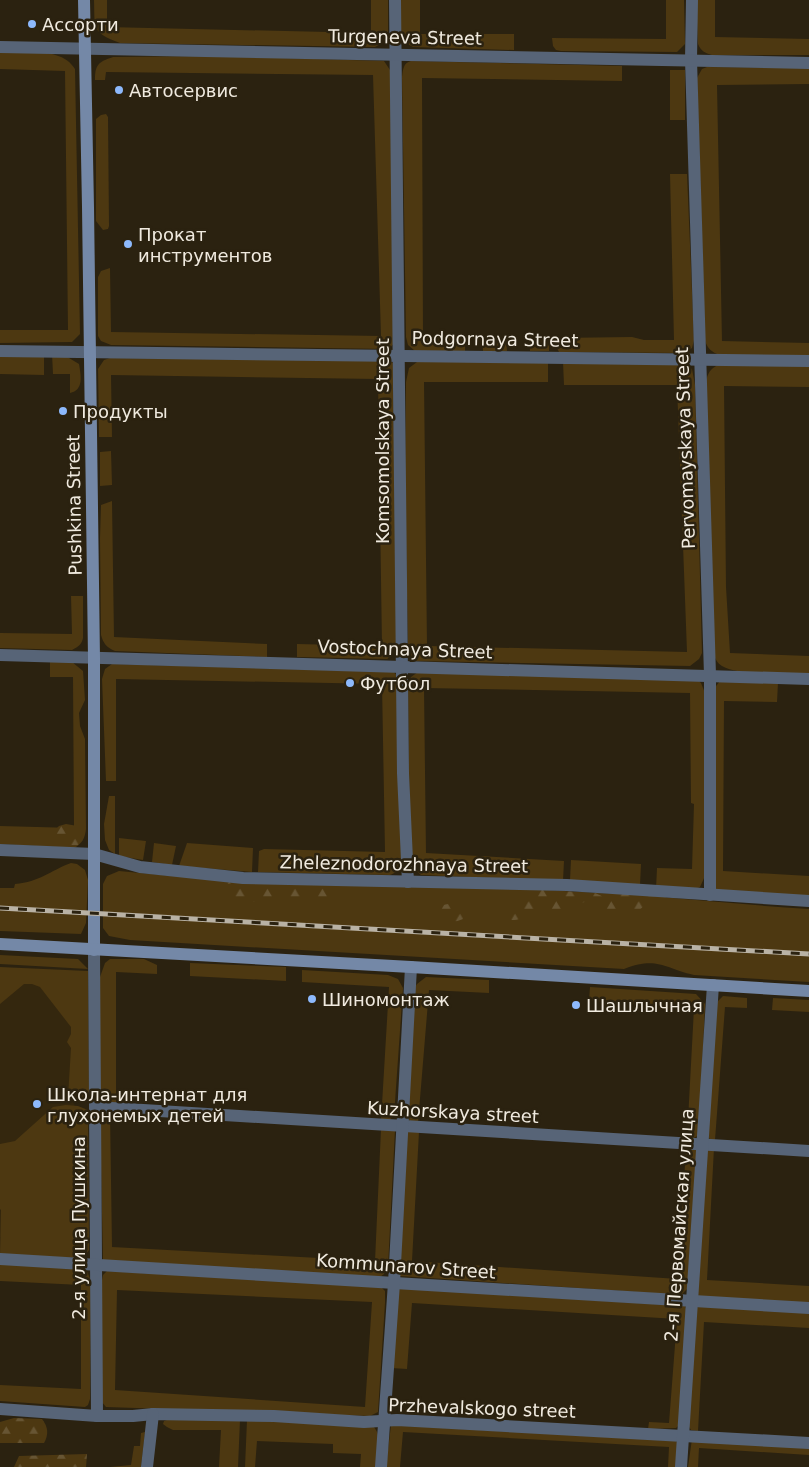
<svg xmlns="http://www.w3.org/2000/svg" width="809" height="1467" font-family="'DejaVu Sans',sans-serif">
  <defs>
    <pattern id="forest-firs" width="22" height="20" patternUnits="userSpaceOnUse" patternTransform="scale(1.25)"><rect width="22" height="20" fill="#4d3811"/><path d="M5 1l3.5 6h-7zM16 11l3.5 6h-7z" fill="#675533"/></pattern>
  </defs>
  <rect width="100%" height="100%" fill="#2b2210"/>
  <polygon fill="#34270e" points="0,968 73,971 76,1242 0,1237"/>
  <g fill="#4d3811" fill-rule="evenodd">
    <path d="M94,0H107V27L371,33V0H388V33C386,41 382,44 375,47L120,43C91,32 95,29 94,0Z"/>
    <path d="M401,0H420V34H514V50L413,47C396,40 401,15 401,0Z"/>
    <polygon points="666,0 684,0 685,44 677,52 561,51 556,50 553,46 552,38 666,39"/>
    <path d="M696,0H715V37L809,39V55H712C705,53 701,51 698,44Z"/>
    <path d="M0,53C23,53 61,46 75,69L80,334L72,342L0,343V330H68L65,71L0,69Z"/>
    <path d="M209,56L384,61L390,70L397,340L389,349L111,345L101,341L98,336V277L101,271L110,268L111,332L381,336L373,75L106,72L105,80H95C95,65 98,62 113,57Z"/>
    <path d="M411,61L622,66V81L422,78L423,337L465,338V351H415L408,345L406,337L402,77C403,70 403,63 411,61Z"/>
    <path d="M707,67L809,68V84L717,85L722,341L809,343V356L719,355C712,352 708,349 705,341L697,78L702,69Z"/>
    <rect x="670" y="70" width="15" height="50"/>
    <polygon points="106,114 108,117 109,226 108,229 103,230 96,221 96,119 101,115"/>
    <polygon points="670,174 687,174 694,340 692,348 685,353 559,352 557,348 557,338 632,337 644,340 674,340"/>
    <rect x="530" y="337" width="19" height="14"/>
    <polygon points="482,338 506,339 507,351 483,351"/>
    <polygon points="0,354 44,355 44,375 0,374"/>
    <path d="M52,354L64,355L79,364C81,376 84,390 70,393V374H53Z"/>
    <polygon points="110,358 390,361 393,363 397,652 387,659 297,657 297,644 382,646 378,379 111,375 112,437 99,437 98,369 104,360"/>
    <polygon points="548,361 548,382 424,382 427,646 687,652 677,385 564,385 563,362 683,363 692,369 695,385 702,653 699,659 690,666 416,661 410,654 408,645 405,491 406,382 409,368 417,362"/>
    <path d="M718,365L809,366V387L724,386L726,587L730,653L809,656V676C790,674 735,675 722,666C717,663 715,658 713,653L706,381C708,373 710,369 718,365Z"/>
    <polygon points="111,451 112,485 100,486 100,452"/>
    <path d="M112,501L114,637L267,644V657L115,651C107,648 103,643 101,635L100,538L101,505Z"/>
    <path d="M71,596H83V638C82,644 78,647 72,650L0,648V633L72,634Z"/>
    <path d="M50,661L72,662L83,671L85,700L79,713L80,726L85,739L86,829C85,838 82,844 74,848L0,844V826L74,828L73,677H50Z"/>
    <path d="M112,664L394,672L397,676L402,853C401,864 402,871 390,875L258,872L259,851L264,849L385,852L382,684L116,679V781H106L102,679L105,669Z"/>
    <polygon points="418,672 696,678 701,683 705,693 705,876 700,887 696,889 656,889 657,868 692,869 694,804 691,803 690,693 424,688 426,853 564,861 563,881 421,875 413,868 410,858 408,683 411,677"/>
    <polygon points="720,681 778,683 777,702 724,701 723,871 809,876 809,897 714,892 713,690"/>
    <polygon points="109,796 115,796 115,854 109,850 105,840 104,824"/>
    <polygon points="119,838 146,841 143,860 119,856"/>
    <polygon points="154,843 176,846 172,865 152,862"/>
    <polygon points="187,843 253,848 252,872 179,866"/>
    <polygon points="571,860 641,864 640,885 570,880"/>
    <path d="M71,863L77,864L85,870L88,880L86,923L81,934L0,931V888H14L15,884C40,882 49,871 71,863Z"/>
    <path d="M119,871L172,876C314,882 456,886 598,893C669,896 739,905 809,909V982L694,975C664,968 657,956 624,969L130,940L109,936L103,928V884L107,876Z"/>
    <polygon points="0,955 78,959 88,969 0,964"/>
    <polygon points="110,959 144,959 157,965 157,974 116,972 116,1104 104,1102 100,1096 100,977 105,963"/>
    <polygon points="190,963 286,967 286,981 190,976"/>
    <polygon points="0,967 88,971 89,1095 81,1099 68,1097 71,1048 67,1042 71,1034 71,1027 40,987 32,984 24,984 0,1004"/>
    <polygon points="302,970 388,975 398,979 403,988 394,1116 389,1120 381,1121 389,987 302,982"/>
    <polygon points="426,977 489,980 489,993 429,990 418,1123 410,1121 407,1116 414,989 417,984"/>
    <polygon points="590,987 696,994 705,1004 699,1135 692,1139 687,1139 694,1008 589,1001"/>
    <polygon points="723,996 747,998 747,1008 725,1007 715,1140 711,1140 707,1136 716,1003"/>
    <polygon points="773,998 809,1000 809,1012 772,1010"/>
    <polygon points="66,1105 78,1106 88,1110 89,1250 84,1257 74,1258 0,1254 1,1210 0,1209 0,1144 15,1141 53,1107"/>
    <polygon points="110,1112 112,1247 375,1261 381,1129 395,1130 388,1267 384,1274 380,1277 103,1260 100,1119"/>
    <polygon points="406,1131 419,1132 412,1261 678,1279 686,1148 698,1150 688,1288 681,1295 400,1276"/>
    <polygon points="706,1148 714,1148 707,1280 809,1286 809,1304 700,1297 697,1295"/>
    <polygon points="0,1264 86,1269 91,1281 90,1399 88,1405 85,1407 0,1401 0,1385 81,1389 81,1285 0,1281"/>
    <path d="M107,1271L381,1287L385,1291V1303L378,1412L370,1416L106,1407L101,1401L102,1280L103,1275ZM117,1290L372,1302L365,1407L115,1390Z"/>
    <polygon points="398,1288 685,1306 687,1311 679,1425 676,1428 648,1429 649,1422 669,1423 677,1319 412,1303 407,1369 391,1368"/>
    <polygon points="699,1306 809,1312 809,1328 704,1322 698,1431 691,1430 688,1425 695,1309"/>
    <polygon points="175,1417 240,1420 238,1467 219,1467 221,1430 173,1430 167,1427 163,1424 164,1421"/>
    <path d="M247,1420L373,1426C383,1436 378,1454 377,1467H360L361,1454L333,1453V1444L257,1441L255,1467H245Z"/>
    <polygon points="391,1425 676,1441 678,1444 677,1467 668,1467 669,1447 403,1432 400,1467 386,1467"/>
    <polygon points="145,1432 141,1467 110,1467 131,1465 134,1446 140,1446 141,1433"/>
    <polygon points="692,1439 809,1444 809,1455 699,1448 698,1467 688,1467"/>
  </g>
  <g fill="url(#forest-firs)">
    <polygon points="66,824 83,827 83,836 78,845 62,845 55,841 52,833 59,826"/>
    <polygon points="229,882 342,884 344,894 319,901 288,900 243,902 233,897 226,886"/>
    <path d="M530,889L595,893L613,901L616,900V893L666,897L660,906H644L638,911L634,912L623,903L620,905V914L616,919L608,916L597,900C589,901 580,902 574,907C568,912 566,917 559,921L546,916L537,909C523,915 518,926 503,916L504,910L520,908L526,903L527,895Z"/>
    <polygon points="453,903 464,914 463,919 452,923 437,917 437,910 443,905"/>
    <path d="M184,922L191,925L192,931L187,939C178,938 174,934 177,925Z"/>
    <path d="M14,1418L42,1419C48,1427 49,1434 44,1443H0V1422Z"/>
    <polygon points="87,1454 86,1467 14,1467 19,1456"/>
  </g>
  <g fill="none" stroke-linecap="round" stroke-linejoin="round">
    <g stroke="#576477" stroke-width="12">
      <polyline points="395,0 403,773 408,882"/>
      <polyline points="692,0 691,60 710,675 710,895"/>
      <polyline points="0,47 809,63"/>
      <polyline points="0,351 809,361"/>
      <polyline points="0,655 809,679"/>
      <polyline points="0,850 94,854 140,867 243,878 567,885 809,901"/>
      <polyline points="94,950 97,1416"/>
      <polyline points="95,1107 809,1151"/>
      <polyline points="0,1259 809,1308"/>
      <polyline points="0,1409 97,1416 133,1416 153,1414 274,1416 364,1422 397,1420 809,1443"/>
      <polyline points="147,1467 153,1414"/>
      <polyline points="381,1467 394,1283 411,967"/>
      <polyline points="681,1467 713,985"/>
    </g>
    <g stroke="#7488a7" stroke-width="12">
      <polyline points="84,0 88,207 94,658 94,950"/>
      <polyline points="0,944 411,967 809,991"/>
    </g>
    <g stroke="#b9b2a5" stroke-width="5">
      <polyline id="rail" points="0,908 809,954"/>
    </g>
    <use href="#rail" stroke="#2b2210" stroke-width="3" stroke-dasharray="9" stroke-linecap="butt"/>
  </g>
  <g fill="#8db9fc" stroke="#2b2210" stroke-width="2">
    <circle cx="32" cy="24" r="5"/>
    <circle cx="119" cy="90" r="5"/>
    <circle cx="128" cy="244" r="5"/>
    <circle cx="63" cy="411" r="5"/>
    <circle cx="350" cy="683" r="5"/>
    <circle cx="312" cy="999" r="5"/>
    <circle cx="576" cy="1005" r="5"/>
    <circle cx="37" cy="1104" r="5"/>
  </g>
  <g text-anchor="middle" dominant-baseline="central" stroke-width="5" stroke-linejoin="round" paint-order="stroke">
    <g font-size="18" fill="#f0eadf" stroke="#2b2210" text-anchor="start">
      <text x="42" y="24">Ассорти</text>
      <text x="129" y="90">Автосервис</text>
      <text x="138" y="234">Прокат<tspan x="138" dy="21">инструментов</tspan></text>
      <text x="73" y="411">Продукты</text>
      <text x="360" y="683">Футбол</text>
      <text x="322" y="999">Шиномонтаж</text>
      <text x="586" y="1005">Шашлычная</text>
      <text x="47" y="1094">Школа-интернат для<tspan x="47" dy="21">глухонемых детей</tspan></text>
    </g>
    <g font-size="18" fill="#f0eadf" stroke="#2b2210">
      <text transform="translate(405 37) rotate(1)">Turgeneva Street</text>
      <text transform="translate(495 339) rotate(1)">Podgornaya Street</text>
      <text transform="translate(382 441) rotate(-90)">Komsomolskaya Street</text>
      <text transform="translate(685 448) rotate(-92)">Pervomayskaya Street</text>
      <text transform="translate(74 505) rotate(-91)">Pushkina Street</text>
      <text transform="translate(405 649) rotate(2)">Vostochnaya Street</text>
      <text transform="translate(404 864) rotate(1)">Zheleznodorozhnaya Street</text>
      <text transform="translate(453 1112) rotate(3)">Kuzhorskaya street</text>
      <text transform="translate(679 1225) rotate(-86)">2-я Первомайская улица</text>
      <text transform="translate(78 1228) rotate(-90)">2-я улица Пушкина</text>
      <text transform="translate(406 1266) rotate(4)">Kommunarov Street</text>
      <text transform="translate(482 1408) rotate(2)">Przhevalskogo street</text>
    </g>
  </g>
</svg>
